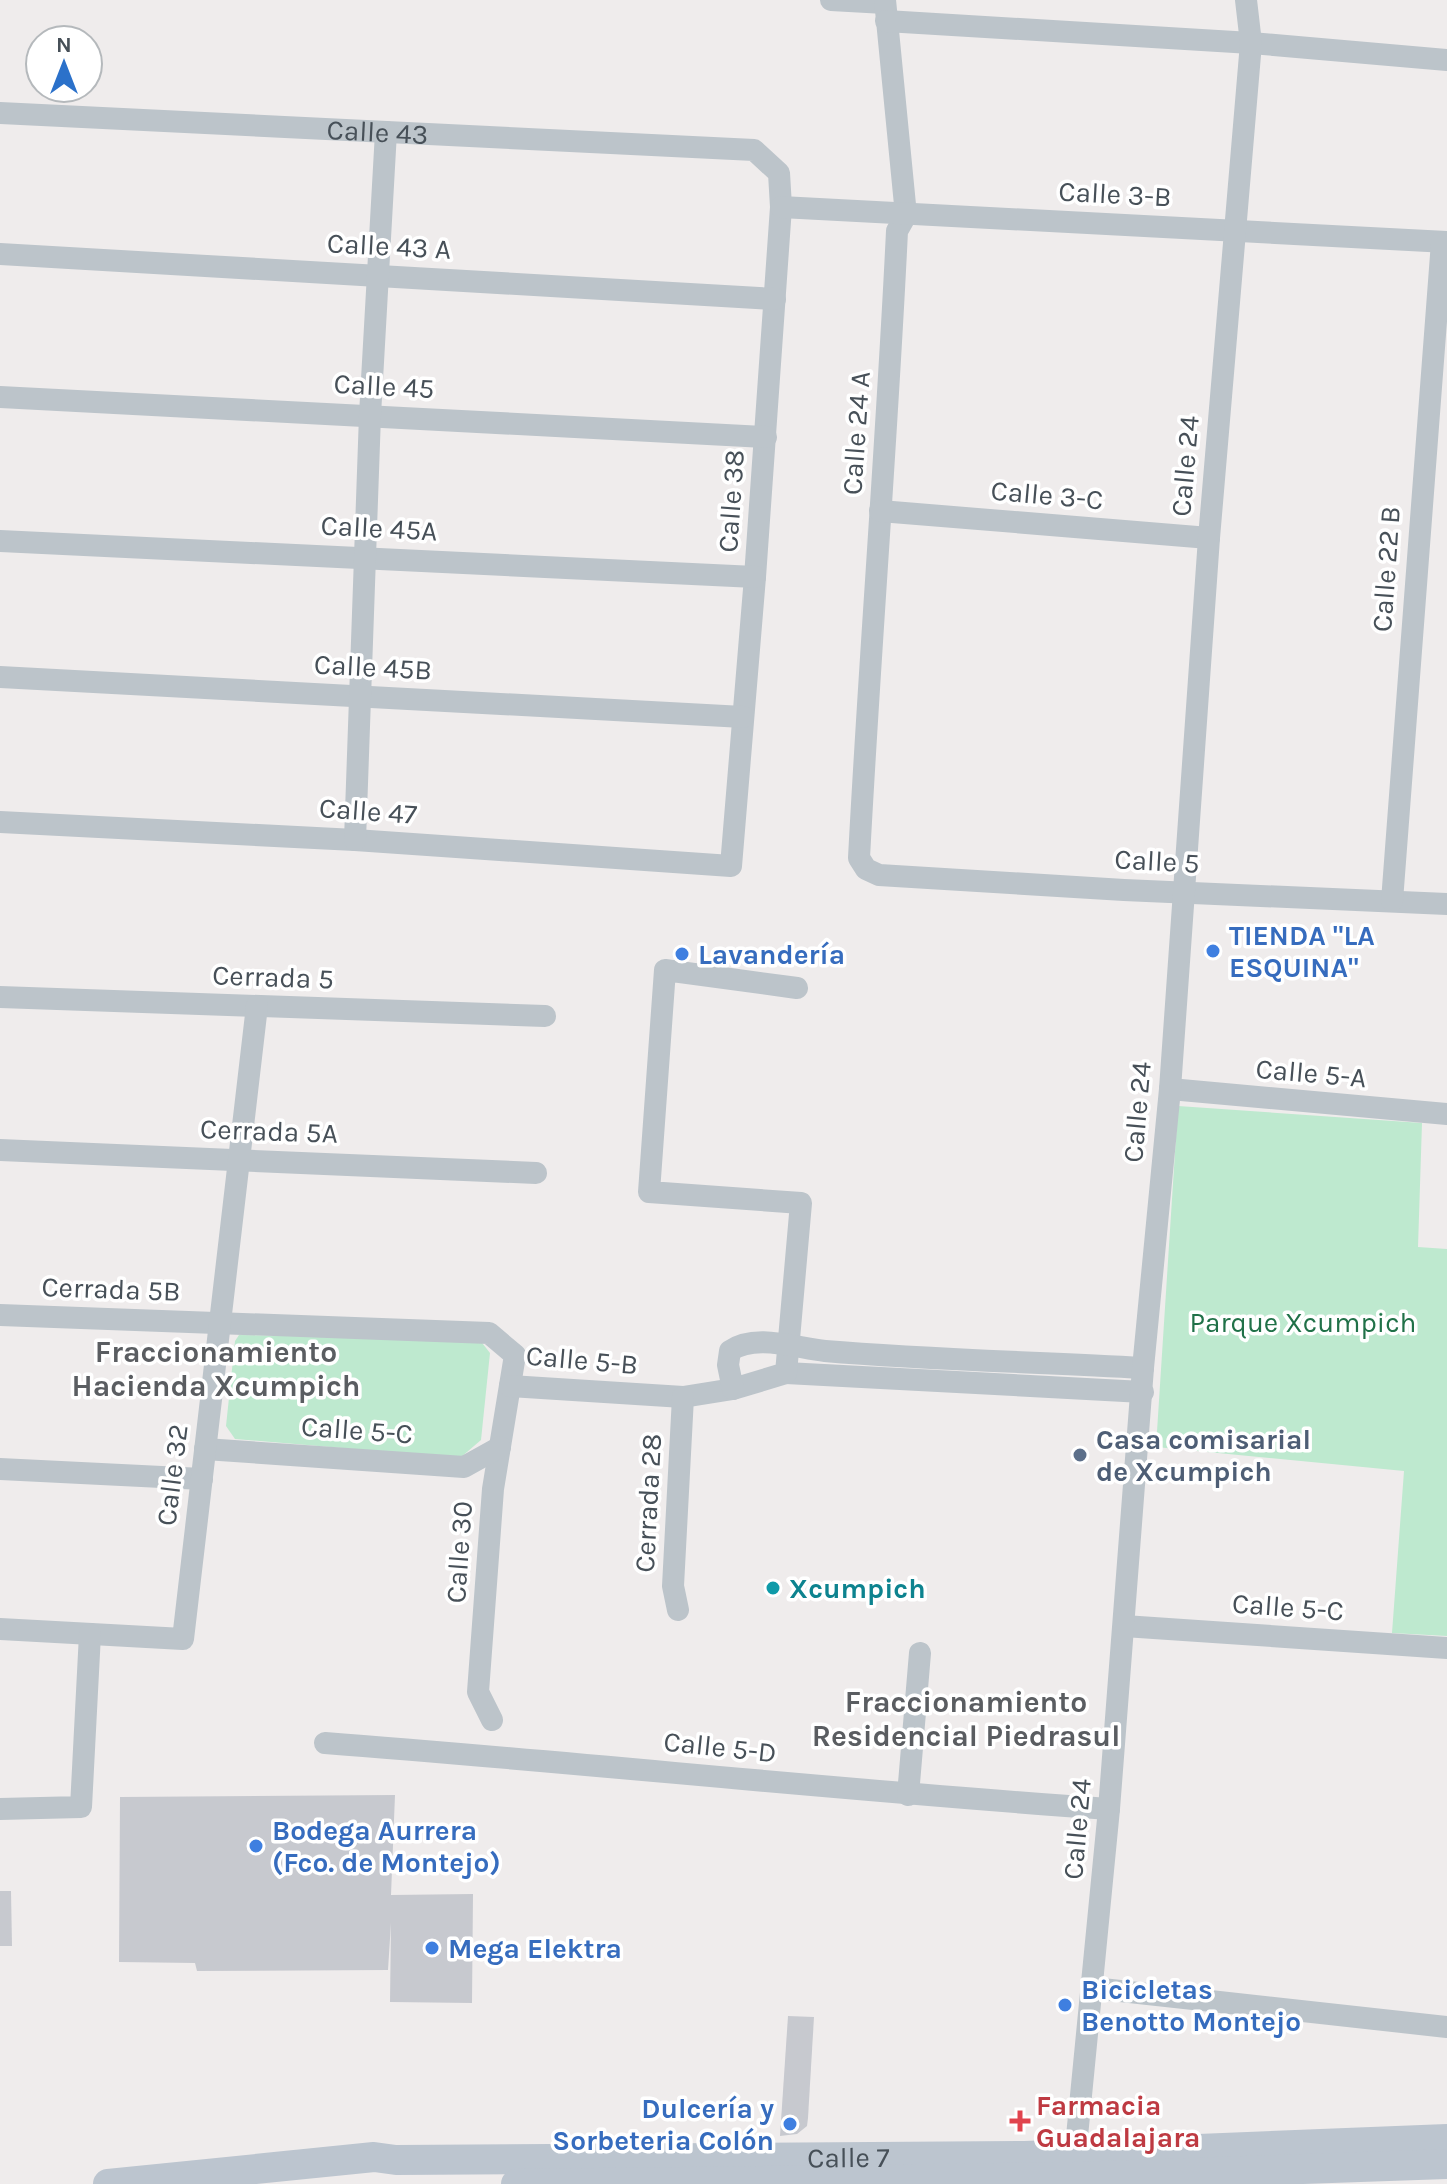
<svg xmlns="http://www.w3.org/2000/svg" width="1447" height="2184" font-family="Karla,sans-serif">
  <rect width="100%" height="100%" fill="#efecec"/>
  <g fill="#bee9cf">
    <polygon points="1178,1106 1422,1123 1418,1247 1447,1249 1447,1636 1392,1633 1404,1471 1156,1447"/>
    <polygon points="239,1335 479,1339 490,1353 481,1440 460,1458 235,1439 226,1426 235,1341"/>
  </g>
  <g fill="#c7c9cf">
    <polygon points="395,1795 391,1895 473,1894 472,2003 390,2002 391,1923 388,1970 197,1971 195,1963 119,1962 120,1797"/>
    <polygon points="0,1891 11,1891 12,1946 0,1946"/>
    <polygon points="788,2016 814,2017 808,2118 807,2126 797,2134 780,2136"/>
  </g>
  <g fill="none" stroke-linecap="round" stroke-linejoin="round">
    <g stroke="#bcc4ca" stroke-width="22">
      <polyline points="831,0 885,3"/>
      <path d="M885,0L906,215L897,231C887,440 870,649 859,858L866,869L879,875L1124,890L1447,904"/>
      <polyline points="886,21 1251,43 1447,60"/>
      <path id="s1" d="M0,113L754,150L779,173L781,207L755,577L731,866L355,840L0,822"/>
      <polyline points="781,207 1447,242"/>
      <polyline points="0,254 775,299"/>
      <polyline points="0,397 766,437"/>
      <polyline points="880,511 1209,538"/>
      <polyline points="0,541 755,577"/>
      <polyline points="0,677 743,717"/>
      <polyline points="355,840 370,415 386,132"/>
      <polyline points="1392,901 1442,242"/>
      <polyline points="0,997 545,1016"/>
      <polyline points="1170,1089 1447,1114"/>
      <polyline points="0,1150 536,1173"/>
      <polyline points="0,1315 489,1333 515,1355 493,1489 478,1692 492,1720"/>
      <polyline points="786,1373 1143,1392"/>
      <polyline points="510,1386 683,1397 733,1389 786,1373 801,1203 649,1192 665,970 797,988"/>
      <path d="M733,1389L728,1365L730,1351C755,1333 796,1348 825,1351C931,1360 1038,1362 1143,1368"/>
      <polyline points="205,1449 464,1467 500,1447"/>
      <polyline points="0,1469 202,1479"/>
      <polyline points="678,1610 673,1586 683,1397"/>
      <polyline points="1124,1626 1447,1648"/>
      <polyline points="0,1629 183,1639 257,1006"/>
      <path d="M325,1743C587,1763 847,1791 1109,1809"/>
      <polyline points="908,1795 920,1653"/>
      <polyline points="0,1809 81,1807 90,1634"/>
      <polyline points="1093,1988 1447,2027"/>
      <polyline points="1074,2167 1109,1809 1143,1368 1170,1089 1209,538 1251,43 1246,0"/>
    </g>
    <g stroke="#bcc5cf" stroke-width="30">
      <path id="s2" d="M108,2184L374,2157L396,2160L1025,2156L1447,2139"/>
      <polyline points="516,2184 1073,2177 1447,2164"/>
    </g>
  </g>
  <g fill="#3f7fe0" stroke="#fff" stroke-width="3">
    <circle cx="1213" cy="951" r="8"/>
    <circle cx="682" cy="954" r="8"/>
    <circle cx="256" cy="1846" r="8"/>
    <circle cx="432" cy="1948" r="8"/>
    <circle cx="1065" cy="2005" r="8"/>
    <circle cx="790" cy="2124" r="8"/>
  </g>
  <circle fill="#5c6f8a" stroke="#fff" stroke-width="3" cx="1080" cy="1455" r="8"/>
  <circle fill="#0f9aa8" stroke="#fff" stroke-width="3" cx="773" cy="1588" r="8"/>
  <path fill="#e0444e" stroke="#fff" stroke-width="3" d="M1016 2109h8v8h8v8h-8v8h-8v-8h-8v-8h8z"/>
  <g text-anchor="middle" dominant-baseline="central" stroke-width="7" stroke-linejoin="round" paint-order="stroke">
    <g font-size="28" fill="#475058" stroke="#fff">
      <text stroke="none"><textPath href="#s1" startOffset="378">Calle 43</textPath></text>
      <text transform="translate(1115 194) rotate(3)">Calle 3-B</text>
      <text transform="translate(389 246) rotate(3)">Calle 43 A</text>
      <text transform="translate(384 386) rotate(3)">Calle 45</text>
      <text transform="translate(856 433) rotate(-86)">Calle 24 A</text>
      <text transform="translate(1185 466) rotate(-85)">Calle 24</text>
      <text transform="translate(1047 495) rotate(5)">Calle 3-C</text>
      <text transform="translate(731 501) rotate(-86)">Calle 38</text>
      <text transform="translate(379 528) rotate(3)">Calle 45A</text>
      <text transform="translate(1386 569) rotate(-86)">Calle 22 B</text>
      <text transform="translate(373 667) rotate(3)">Calle 45B</text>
      <text transform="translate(368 811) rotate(4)">Calle 47</text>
      <text transform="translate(1157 861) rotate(3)">Calle 5</text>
      <text transform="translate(273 977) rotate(2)">Cerrada 5</text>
      <text transform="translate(1311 1073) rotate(5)">Calle 5-A</text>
      <text transform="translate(1137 1112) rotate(-85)">Calle 24</text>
      <text transform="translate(269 1131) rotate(2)">Cerrada 5A</text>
      <text transform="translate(111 1289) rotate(2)">Cerrada 5B</text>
      <text transform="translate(582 1360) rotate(5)">Calle 5-B</text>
      <text transform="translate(357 1430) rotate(4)">Calle 5-C</text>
      <text transform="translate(172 1475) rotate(-83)">Calle 32</text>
      <text transform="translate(648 1503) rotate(-87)">Cerrada 28</text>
      <text transform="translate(459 1552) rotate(-86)">Calle 30</text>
      <text transform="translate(1288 1607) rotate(4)">Calle 5-C</text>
      <text transform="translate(720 1747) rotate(6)">Calle 5-D</text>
      <text transform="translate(1077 1829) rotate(-85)">Calle 24</text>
      <text stroke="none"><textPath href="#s2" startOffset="742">Calle 7</textPath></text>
    </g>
    <g font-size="28" font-weight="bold" fill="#366cbe" stroke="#fff" text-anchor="start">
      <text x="1229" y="935">TIENDA "LA<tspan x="1229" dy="32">ESQUINA"</tspan></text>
      <text x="698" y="954">Lavandería</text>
      <text x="272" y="1830">Bodega Aurrera<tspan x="272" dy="32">(Fco. de Montejo)</tspan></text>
      <text x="448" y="1948">Mega Elektra</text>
      <text x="1081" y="1989">Bicicletas<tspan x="1081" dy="32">Benotto Montejo</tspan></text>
      <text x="774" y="2108" text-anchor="end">Dulcería y<tspan x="774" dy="32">Sorbeteria Colón</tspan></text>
    </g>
    <g font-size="28" fill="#207148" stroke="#fff">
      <text x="1303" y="1322">Parque Xcumpich</text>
    </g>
    <g font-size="28" font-weight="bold" fill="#4e5e75" stroke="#fff" text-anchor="start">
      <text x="1096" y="1439">Casa comisarial<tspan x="1096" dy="32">de Xcumpich</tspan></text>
    </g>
    <g font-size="28" font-weight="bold" fill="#0d838f" stroke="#fff" text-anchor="start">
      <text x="789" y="1588">Xcumpich</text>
    </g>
    <g font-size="28" font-weight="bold" fill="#be3a42" stroke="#fff" text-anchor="start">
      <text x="1036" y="2105">Farmacia<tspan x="1036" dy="32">Guadalajara</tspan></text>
    </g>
    <g font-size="30" font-weight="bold" fill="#5a5d61" stroke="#fff">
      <text x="216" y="1352">Fraccionamiento<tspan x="216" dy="34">Hacienda Xcumpich</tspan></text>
      <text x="966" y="1702">Fraccionamiento<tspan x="966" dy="34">Residencial Piedrasul</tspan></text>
    </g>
  </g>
  <g transform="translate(64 64)"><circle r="38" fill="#ffffff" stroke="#b5b9bc" stroke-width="2"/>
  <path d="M0-6L14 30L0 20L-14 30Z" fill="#2b71ca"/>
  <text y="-12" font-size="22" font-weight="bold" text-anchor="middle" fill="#475058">N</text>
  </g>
</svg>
